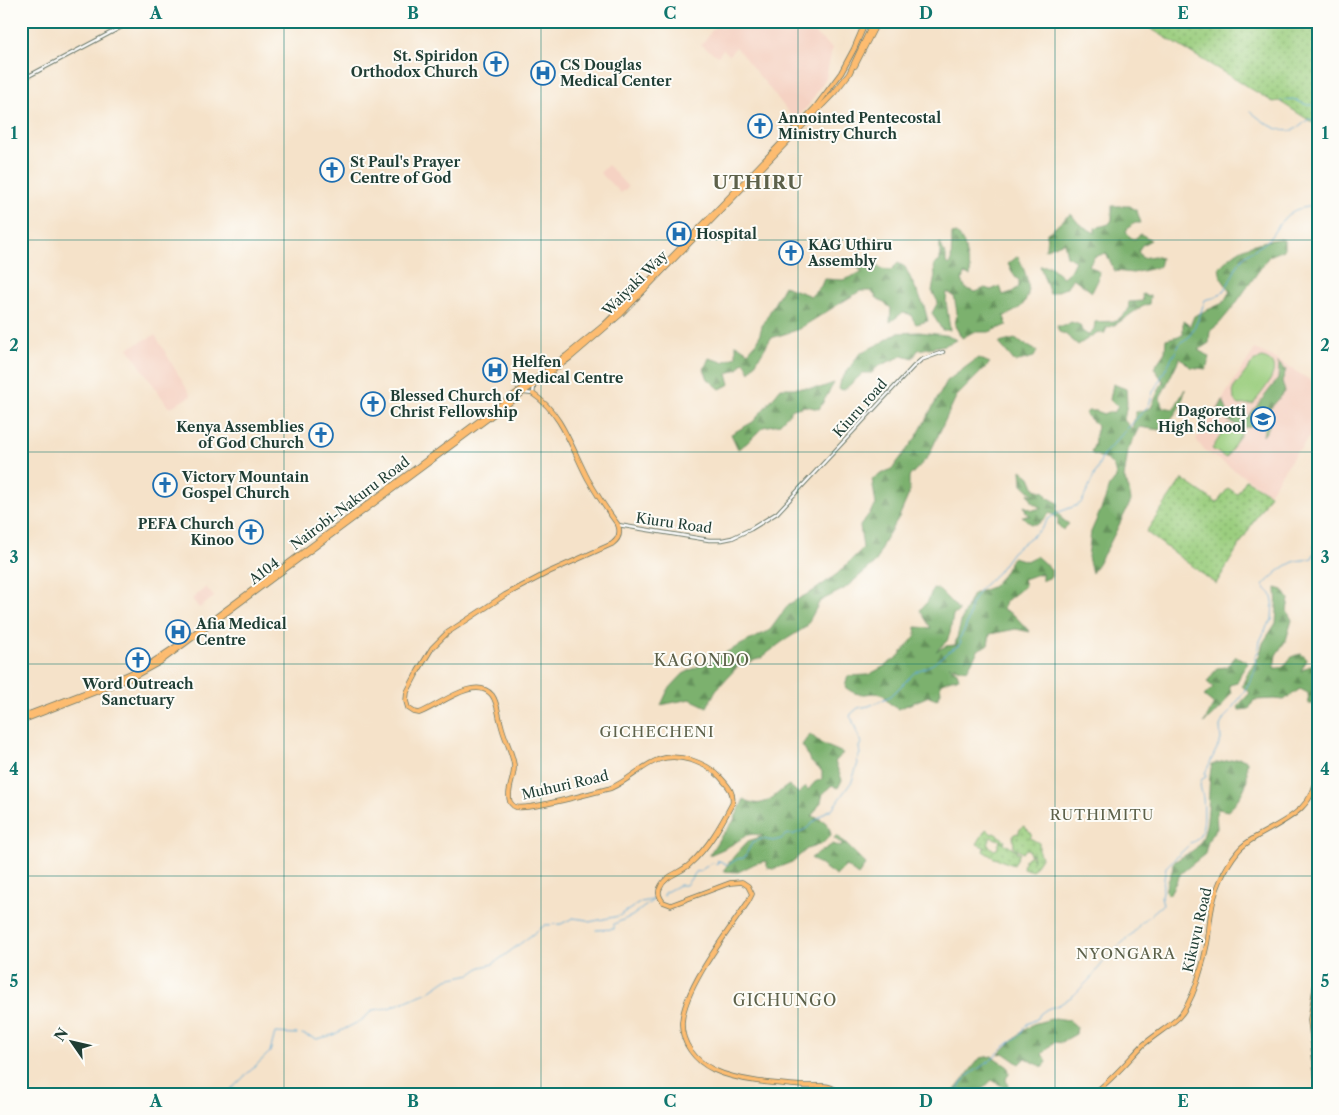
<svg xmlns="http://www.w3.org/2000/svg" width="1339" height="1115" font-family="'Libre Caslon Text',serif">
  <defs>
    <pattern id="grass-dots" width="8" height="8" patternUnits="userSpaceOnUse" patternTransform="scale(1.25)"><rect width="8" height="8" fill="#9bce7f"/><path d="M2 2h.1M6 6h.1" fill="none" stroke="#7ea869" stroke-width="1.8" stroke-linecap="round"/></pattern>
    <pattern id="forest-firs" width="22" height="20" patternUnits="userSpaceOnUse" patternTransform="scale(1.25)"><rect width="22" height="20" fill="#7cb16e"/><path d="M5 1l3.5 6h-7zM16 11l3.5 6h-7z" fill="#65915b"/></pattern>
  </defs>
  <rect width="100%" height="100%" fill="#fdfcf7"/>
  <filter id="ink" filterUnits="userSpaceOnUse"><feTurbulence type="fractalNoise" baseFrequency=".02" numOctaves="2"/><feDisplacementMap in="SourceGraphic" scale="10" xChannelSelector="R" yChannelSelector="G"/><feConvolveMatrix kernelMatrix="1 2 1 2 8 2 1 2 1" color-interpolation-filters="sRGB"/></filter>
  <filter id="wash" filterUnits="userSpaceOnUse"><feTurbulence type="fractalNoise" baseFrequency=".0096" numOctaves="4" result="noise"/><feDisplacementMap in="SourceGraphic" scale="20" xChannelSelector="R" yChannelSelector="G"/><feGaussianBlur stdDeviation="1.12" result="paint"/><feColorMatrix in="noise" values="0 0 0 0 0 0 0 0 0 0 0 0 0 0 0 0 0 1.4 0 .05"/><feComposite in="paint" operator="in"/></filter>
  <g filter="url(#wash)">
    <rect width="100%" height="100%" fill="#f5e2c9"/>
    <g fill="#f5d2c3">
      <polygon points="719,21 763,21 774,31 780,21 800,21 832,48 826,78 808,106 795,120 736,47 729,55 723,49 718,56 701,45"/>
      <polygon points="608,165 628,187 621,193 600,173"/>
      <polygon points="155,335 191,396 169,408 128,348"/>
      <polygon points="1255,349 1271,356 1318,385 1318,424 1300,450 1297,451 1269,493 1204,450 1196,439"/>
      <polygon points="206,587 214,597 199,608 192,599"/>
    </g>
    <g fill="url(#grass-dots)" stroke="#5d865a">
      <polygon points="1138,21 1318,21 1318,126 1279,101 1273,102"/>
      <polygon points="1182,479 1217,503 1228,488 1237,494 1246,480 1270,494 1216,584 1146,532"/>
      <polygon points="1024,826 1032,834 1030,838 1039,843 1039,853 1042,856 1032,871 1023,868 1025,859 1030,855 1033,860 1032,854 1030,855 1029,850 1026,849 1023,853 1014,848 1013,835 1017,833 1019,834 1019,830"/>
      <polygon points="986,829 992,834 994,833 1005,840 1004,842 991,837 988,843 989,846 994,850 997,849 1000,841 1017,851 1016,853 1020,853 1014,865 994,858 983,851 984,848 986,848 977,844"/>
    </g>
    <g fill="url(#forest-firs)" stroke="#4e7751">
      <path d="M1112,206H1130L1137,211L1141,223H1133L1126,231L1130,237L1134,239L1141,234L1151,240L1142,245L1138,251L1142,258L1154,256L1161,258L1159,267L1133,273L1115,271L1106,253L1094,257L1089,265L1099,272L1098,280L1092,292L1073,278L1066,288L1050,294L1040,266H1050L1063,277L1070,271L1075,261L1067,256L1064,242L1044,250L1046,247L1047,233C1057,228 1062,219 1071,214L1079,224L1095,233V228L1109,224L1112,220Z"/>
      <path d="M956,233C967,244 964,247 967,259C969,266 971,269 970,276L964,274L962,280L966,289L976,292L985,288L991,290L1000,286L1003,295L1012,292L1019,287V280L1015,277L1008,264L1018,256C1030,282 1038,304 1004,316L1007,325L989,332H973L962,338L955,326L957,312L954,296L947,292L946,301L950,330H942L932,313L938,302L932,291L935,276L934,265L940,261V243L946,256V263L951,265L952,234Z"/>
      <path d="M1277,239L1284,240V250L1269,256L1234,306L1219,324L1210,331L1209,343L1198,350L1210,357L1206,369L1190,367L1180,357L1160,398L1162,407L1174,409L1185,389C1182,409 1173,417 1160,430L1139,427L1128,450L1124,478L1129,489L1131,501L1108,547L1092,573L1088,557L1091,532L1105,500L1108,488L1116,478C1115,460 1106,460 1091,453L1094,445L1097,426L1085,414L1088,411H1097L1103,414L1108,412H1114L1118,407L1110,400L1113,384L1126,389L1127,403L1124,420L1132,429L1136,412L1151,408L1163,381L1154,368L1165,352L1166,339L1183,335V321L1190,326L1194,316L1223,303L1230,291L1221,278L1219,268C1238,247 1250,244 1277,239Z"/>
      <polygon points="872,262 881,269 891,270 898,263 905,267 924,306 928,321 916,324 910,314 902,313 890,322 891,308 877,298 871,291 860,291 797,330 771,338 750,372 744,361 738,369 727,374 730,384 720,389 708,379 704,369 709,358 723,362 736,357 736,344 748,352 758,341 762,326 784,286 811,296 821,286 824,279 843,280 863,272 853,264"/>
      <path d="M1142,294L1150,296L1149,304C1133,309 1123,323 1107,328L1104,334L1098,332L1078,345L1065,334L1059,332L1057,326H1065L1071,322L1080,325L1082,331L1088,335L1094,329L1095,322L1116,321L1128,311L1129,302L1143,301Z"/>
      <path d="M919,332L945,335L957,340L945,345L918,350L913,358L903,355C893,362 877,363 872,373H863L844,390L839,389L841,380L860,353L881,343L897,333Z"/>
      <polygon points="1015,339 1037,351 1034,357 1015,362 999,343"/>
      <polygon points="978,358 990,363 956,397 928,457 909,477 909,494 899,517 884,541 876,562 844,589 820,601 806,627 782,642 761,658 738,666 716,690 707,707 690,699 661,705 668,690 683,674 770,630 789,604 815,590 837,574 863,548 860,526 876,505 872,479 893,468 917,436 947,381"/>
      <path d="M1277,362L1286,370L1282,381L1285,392L1268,411C1271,423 1270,427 1263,436L1265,423L1259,420C1257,422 1256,424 1253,426C1243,432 1225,419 1217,412L1223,400L1228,413L1241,419L1249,416L1278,379L1279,365Z"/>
      <polygon points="834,383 819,409 805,406 793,409 779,424 763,427 747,443 738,449 731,434 753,422 781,388 820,388"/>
      <polygon points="1021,470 1030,477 1035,489 1045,492 1047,497 1058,503 1056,509 1062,519 1069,524 1063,530 1058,525 1058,518 1050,513 1038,524 1031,524 1022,516 1031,516 1026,512 1024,506 1033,510 1041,508 1033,503 1028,493 1035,496 1022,484"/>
      <path d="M1036,556L1051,569V577L1042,581V573L1023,579L1025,586L1005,602L1003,609L1015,616L1030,632L1016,629L990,634L988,645L979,649L967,670L949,666L957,672L959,678L951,679L940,684L941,692L937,699L929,696L898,709L888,702L884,695C868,689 862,701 845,687L848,676L868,675L885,666L899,656L916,635V627L931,628L920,610L928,601L933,588L938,589L954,605L959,612L953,615L950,633L947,641L936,651L946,646L955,645L963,615L973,594L992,587L1003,575L1013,557L1026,561Z"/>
      <path d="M1276,588L1283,590L1289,599L1287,611L1292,620L1286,640L1276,655L1274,668C1288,669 1284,663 1292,657C1294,655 1298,655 1301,654L1307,659L1301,671L1315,663V693L1313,704H1309L1308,693L1300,689L1284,700L1275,699L1254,700L1249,709L1239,710L1238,706L1250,693L1242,686L1249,670L1259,657L1263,643L1276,623L1277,611Z"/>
      <polygon points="1236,656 1248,663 1241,673 1237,683 1229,685 1231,693 1220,709 1204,723 1214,704 1204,696 1213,687 1207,682 1217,668 1227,667"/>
      <path d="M810,734L822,744L843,753L835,762L842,780L838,788L832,785L823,793L821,802L812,816C824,821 829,821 831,835L822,844L807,849L792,862L774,869L767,868V861L756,863L738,872L723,871L735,855L748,841L764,836C747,831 744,838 731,845C724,849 716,852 709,855L721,836L733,822L744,799C764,811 772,796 789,785L799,794L805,786L808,790L815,782L822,779V771L810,761L806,751L802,745Z"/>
      <path d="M1240,758L1247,761C1246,767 1247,771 1247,777C1247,789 1236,802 1228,811L1218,809L1216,814L1217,828C1209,836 1207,843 1205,854L1181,873L1169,895L1165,891C1167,881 1173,874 1173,863C1179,858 1192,852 1196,848C1213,832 1206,787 1212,764Z"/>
      <polygon points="837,835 866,864 858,875 846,866 836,876 811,858 833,844 841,847 842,844 834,838"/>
      <polygon points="1055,1018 1069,1020 1077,1027 1076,1034 1065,1040 1063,1043 1054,1042 1042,1054 1047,1062 1043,1067 1025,1058 1019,1064 1003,1053 999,1054 1017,1036 1033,1024"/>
      <polygon points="992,1056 1008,1067 1009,1073 1006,1079 1009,1090 992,1080 977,1094 952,1094 980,1058"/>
    </g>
    <g fill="#9bce7f" stroke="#5d865a">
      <path d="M1262,358C1289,364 1261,393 1253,404L1239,405L1234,400L1233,389L1253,362Z"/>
      <polygon points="1228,424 1242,432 1226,458 1212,449"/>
    </g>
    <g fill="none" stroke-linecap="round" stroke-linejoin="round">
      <g stroke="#5eaad7" stroke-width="1">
        <polyline points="1281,101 1293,99 1304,104 1318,106"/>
        <path d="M1250,111C1261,120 1278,134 1293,130C1300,128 1304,122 1309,119L1318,121"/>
        <path d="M1190,843C1207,839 1204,812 1203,798C1202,790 1198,786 1202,779L1206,777L1205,773L1221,740L1220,726L1224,718L1231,711L1234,705L1240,698L1252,678L1256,667L1255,657L1258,652L1260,641L1267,626L1272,620L1273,601L1271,594L1263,586C1272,576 1283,566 1296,561C1301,560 1307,560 1312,558L1316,550L1314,546L1318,545"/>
        <path d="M664,896V893L679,885H686L697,871L698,872L712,863L717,864L718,860V862L720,861L728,865L737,859L744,858L752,843L761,839L773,841L781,839L787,834L792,835L806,829L824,813L832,809L852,781L858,763L857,760L860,754L859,747L861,743L852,719L850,717L851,714L858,708L869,706L891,696L915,672L933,664L949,651L958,646L961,642L959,639L965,629L970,614V606L980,589L997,573L1012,552L1041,529L1048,519L1059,512L1078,505L1082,502L1104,454L1149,405L1153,392L1169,363L1181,342L1189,337L1198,320L1205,300C1209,298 1212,299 1216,297C1231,288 1231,272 1242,259C1248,251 1259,248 1267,241C1275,233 1279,221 1289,214C1297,207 1308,208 1318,204"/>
        <polyline points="596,930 614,929 614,924 632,916 652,901"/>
        <polyline points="302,1034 317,1039 333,1035 362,1020 373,1010 389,1008 428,992 447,979 471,974 481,967 493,964 545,925 561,924 573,918 588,920 589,922 619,916 641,902 658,899"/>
        <polyline points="226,1094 270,1052 275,1033 297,1034"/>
        <polyline points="954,1094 966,1077 991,1060 1006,1045 1020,1035 1027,1024 1037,1019 1040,1014 1047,1009 1059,1005 1074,995 1089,980 1110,954 1133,933 1140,924 1163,904 1161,897 1166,867 1188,846"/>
      </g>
    </g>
  </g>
  <g filter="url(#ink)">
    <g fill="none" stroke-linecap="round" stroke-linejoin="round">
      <g stroke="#6a7768" stroke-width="4.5">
        <g id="minor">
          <polyline points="21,80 133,21"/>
          <polyline points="525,393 533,394 534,386"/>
          <polyline points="618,525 709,540 722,540 732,538 751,529 777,513 913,367 921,360 943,352"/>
        </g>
      </g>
      <g stroke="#6a7768" stroke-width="5.5">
        <g id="major">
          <polyline points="855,66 878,21"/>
          <path d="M533,394C562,413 572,449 588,479C597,495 607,510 618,525C621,533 619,539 612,544L549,572L505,595L447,633L432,648L418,671L407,692L406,701L408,708L414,712L419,713C436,708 475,674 492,695C498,703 498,715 501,724C504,738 512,751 514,765C515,778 506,790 510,802C512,804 512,806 516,807C528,811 595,792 611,788C642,774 652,749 691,760C702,764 712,768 720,777C727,785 735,792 732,804C721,825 708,848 690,864C681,873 665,875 660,888C657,893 660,898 663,902L671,905L730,883L742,882L748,886L752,894L748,902C729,930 684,988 682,1022C681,1043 695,1061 714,1070C737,1081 777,1084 804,1086C816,1087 831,1082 839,1094"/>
          <polyline points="1318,970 1310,1020 1318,1090"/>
          <path d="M1093,1094C1112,1080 1126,1063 1142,1046C1153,1036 1167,1028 1178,1018C1193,1003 1203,965 1207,944C1209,934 1209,924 1211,913C1214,892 1224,868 1238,851C1243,845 1249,841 1256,837C1285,820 1314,810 1318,772"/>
        </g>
      </g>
      <g stroke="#6a7768" stroke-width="6">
        <g id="highway">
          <polyline points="104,685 145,667 184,641 566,356 604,325 643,287 815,108 841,73 854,49 866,21"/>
          <polyline points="21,717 92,690"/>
          <polyline points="21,721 129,679 160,662 571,357 621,314 834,93 849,74 874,21"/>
        </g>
      </g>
      <use href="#minor" stroke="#fff" stroke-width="2.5"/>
      <use href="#major" stroke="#fdbc70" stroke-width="4"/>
      <use href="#highway" stroke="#fdbc70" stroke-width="4.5"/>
    </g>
  </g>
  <path fill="none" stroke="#0f766e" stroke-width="1" stroke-opacity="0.55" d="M284,21V1094M541,21V1094M798,21V1094M1055,21V1094M21,240H1318M21,452H1318M21,664H1318M21,876H1318"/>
  <defs>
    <g id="church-ring" transform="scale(1.25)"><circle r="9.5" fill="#fdfcf7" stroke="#1f6fb2" stroke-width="1.5"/><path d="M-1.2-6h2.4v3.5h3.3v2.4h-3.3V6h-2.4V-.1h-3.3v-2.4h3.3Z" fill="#1f6fb2"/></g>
    <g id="hospital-ring" transform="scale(1.25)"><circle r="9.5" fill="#fdfcf7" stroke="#1f6fb2" stroke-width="1.5"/><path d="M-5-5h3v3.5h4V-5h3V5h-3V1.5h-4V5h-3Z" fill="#1f6fb2"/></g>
    <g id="school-ring" transform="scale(1.25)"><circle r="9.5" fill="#fdfcf7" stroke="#1f6fb2" stroke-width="1.5"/><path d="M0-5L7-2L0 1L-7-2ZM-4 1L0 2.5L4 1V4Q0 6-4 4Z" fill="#1f6fb2"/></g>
  </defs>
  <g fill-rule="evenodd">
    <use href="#church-ring" x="496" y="64"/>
    <use href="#hospital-ring" x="543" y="73"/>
    <use href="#church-ring" x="760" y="126"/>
    <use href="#church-ring" x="332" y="170"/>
    <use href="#hospital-ring" x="679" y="234"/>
    <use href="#church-ring" x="791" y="253"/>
    <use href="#hospital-ring" x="495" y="370"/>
    <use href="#church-ring" x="373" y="404"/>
    <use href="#school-ring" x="1263" y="419"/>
    <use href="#church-ring" x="321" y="435"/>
    <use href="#church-ring" x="165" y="485"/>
    <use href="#church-ring" x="251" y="532"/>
    <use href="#hospital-ring" x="178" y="632"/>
    <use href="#church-ring" x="138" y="660"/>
  </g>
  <g text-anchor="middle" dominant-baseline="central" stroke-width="4" stroke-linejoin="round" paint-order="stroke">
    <g font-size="14" font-weight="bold" fill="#1f3d34" stroke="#fdfcf7" text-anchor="start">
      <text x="478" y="56" text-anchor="end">St. Spiridon<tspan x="478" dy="16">Orthodox Church</tspan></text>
      <text x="560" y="65">CS Douglas<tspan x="560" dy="16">Medical Center</tspan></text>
      <text x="778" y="118">Annointed Pentecostal<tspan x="778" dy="16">Ministry Church</tspan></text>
      <text x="350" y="162">St Paul's Prayer<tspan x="350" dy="16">Centre of God</tspan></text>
      <text x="696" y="234">Hospital</text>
      <text x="808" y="245">KAG Uthiru<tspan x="808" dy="16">Assembly</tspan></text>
      <text x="512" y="362">Helfen<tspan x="512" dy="16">Medical Centre</tspan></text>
      <text x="390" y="396">Blessed Church of<tspan x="390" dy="16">Christ Fellowship</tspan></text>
      <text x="1246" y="411" text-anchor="end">Dagoretti<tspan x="1246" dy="16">High School</tspan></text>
      <text x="304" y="427" text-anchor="end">Kenya Assemblies<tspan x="304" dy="16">of God Church</tspan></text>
      <text x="182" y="477">Victory Mountain<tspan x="182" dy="16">Gospel Church</tspan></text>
      <text x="234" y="524" text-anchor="end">PEFA Church<tspan x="234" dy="16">Kinoo</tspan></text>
      <text x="196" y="624">Afia Medical<tspan x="196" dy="16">Centre</tspan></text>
      <text x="138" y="684" text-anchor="middle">Word Outreach<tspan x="138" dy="16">Sanctuary</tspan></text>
    </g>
    <g font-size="14" fill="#1f3d34" stroke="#fdfcf7">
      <text transform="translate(635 283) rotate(-45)">Waiyaki Way</text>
      <text transform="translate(860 408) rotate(-48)">Kiuru road</text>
      <text transform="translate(350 503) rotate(-37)">Nairobi-Nakuru Road</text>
      <text transform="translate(674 523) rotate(8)">Kiuru Road</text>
      <text transform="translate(264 571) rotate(-37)">A104</text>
      <text transform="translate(565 785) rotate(-13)">Muhuri Road</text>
      <text transform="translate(1197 930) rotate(-77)">Kikuyu Road</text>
    </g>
    <g font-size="15" letter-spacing="1" fill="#5d614a" stroke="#fdfcf7">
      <text x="657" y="731">GICHECHENI</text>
      <text x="1102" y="814">RUTHIMITU</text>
      <text x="1126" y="953">NYONGARA</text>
    </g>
    <g font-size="16" letter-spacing="1" fill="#5d614a" stroke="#fdfcf7">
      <text x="702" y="660">KAGONDO</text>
      <text x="785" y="1000">GICHUNGO</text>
    </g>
    <g font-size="19" font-weight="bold" letter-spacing="1" fill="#5d614a" stroke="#fdfcf7">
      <text x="758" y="182">UTHIRU</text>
    </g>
  </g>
  <rect width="1339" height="1115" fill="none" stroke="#fdfcf7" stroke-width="55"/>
  <g transform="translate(72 1042) rotate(304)" stroke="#fdfcf7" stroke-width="4" paint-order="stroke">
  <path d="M0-4L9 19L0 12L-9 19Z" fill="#1f3d34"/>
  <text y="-8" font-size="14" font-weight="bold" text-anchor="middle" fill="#1f3d34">N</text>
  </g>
  <rect x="28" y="28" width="1284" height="1060" fill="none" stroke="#0f766e" stroke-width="2"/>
  <g font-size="16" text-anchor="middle" font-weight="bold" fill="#0f766e">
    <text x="156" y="19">A</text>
    <text x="413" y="19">B</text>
    <text x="670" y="19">C</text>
    <text x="926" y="19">D</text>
    <text x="1183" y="19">E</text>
    <text x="14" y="139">1</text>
    <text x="1325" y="139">1</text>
    <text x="14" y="351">2</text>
    <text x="1325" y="351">2</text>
    <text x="14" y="563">3</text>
    <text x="1325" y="563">3</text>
    <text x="14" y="775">4</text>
    <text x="1325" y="775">4</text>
    <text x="14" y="987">5</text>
    <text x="1325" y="987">5</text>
    <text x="156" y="1107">A</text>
    <text x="413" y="1107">B</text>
    <text x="670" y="1107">C</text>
    <text x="926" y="1107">D</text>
    <text x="1183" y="1107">E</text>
  </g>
</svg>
